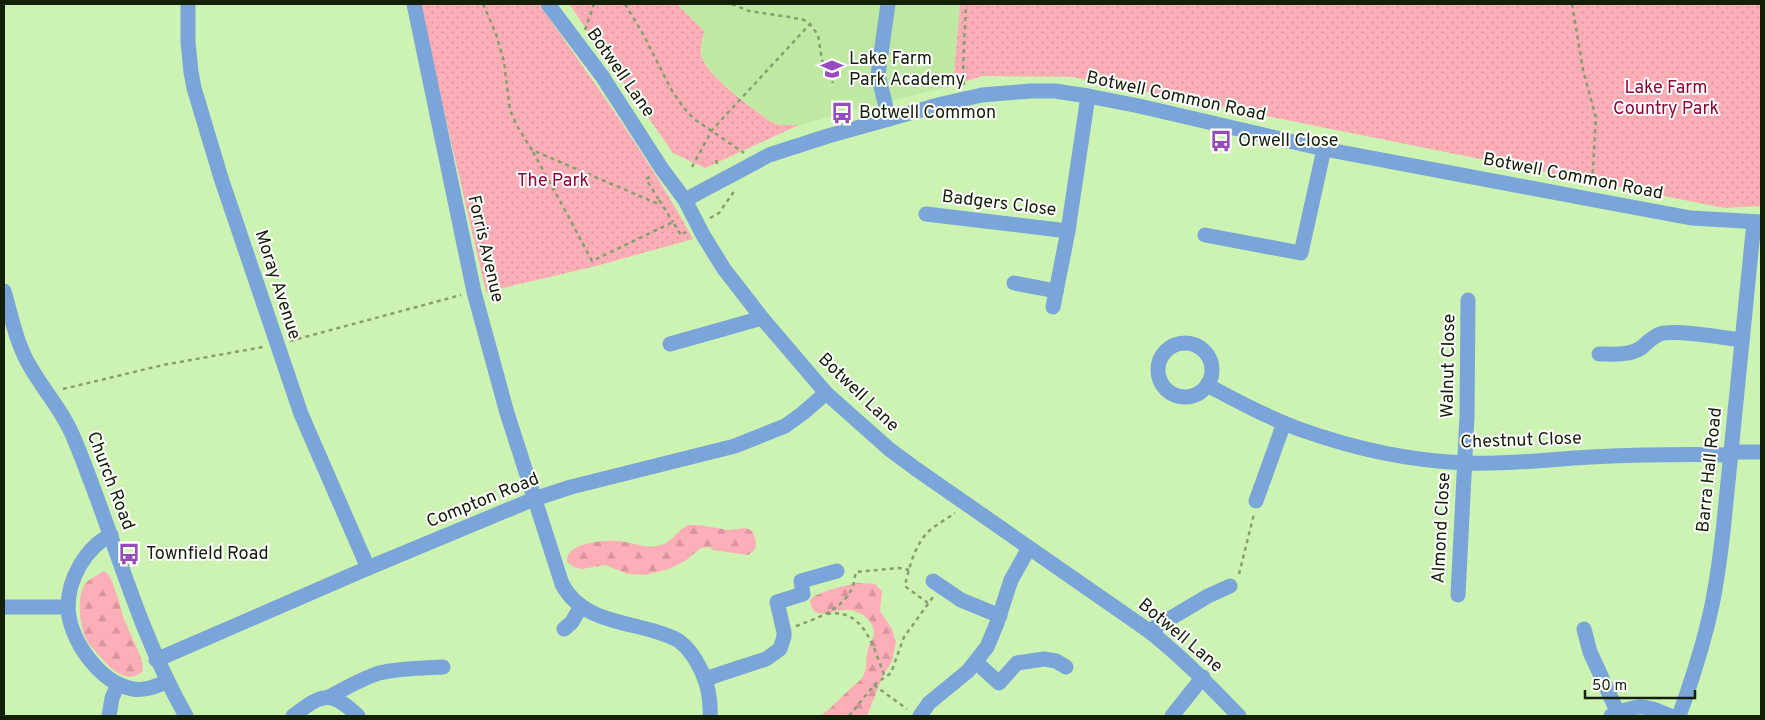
<svg xmlns="http://www.w3.org/2000/svg" width="1765" height="720" font-family="Overpass,sans-serif">
  <defs>
    <pattern id="forest-firs" width="22" height="20" patternUnits="userSpaceOnUse" patternTransform="scale(1.25)"><rect width="22" height="20" fill="#fdaeb6"/><path d="M5 1l3.5 6h-7zM16 11l3.5 6h-7z" fill="#d8959b"/></pattern>
    <pattern id="park-dots" width="8" height="8" patternUnits="userSpaceOnUse" patternTransform="scale(1.25)"><rect width="8" height="8" fill="#fdaeb6"/><path d="M2 2h.1M6 6h.1" fill="none" stroke="#d8959b" stroke-width="1.8" stroke-linecap="round"/></pattern>
  </defs>
  <rect width="100%" height="100%" fill="#cdf3b2"/>
  <polygon fill="#bfe9a2" points="677,4 960,4 953,85 799,125 780,125 771,122 718,80 701,57 702,43 704,31"/>
  <g fill="url(#forest-firs)">
    <path d="M688,525H700L728,530L746,528L752,531C757,541 759,549 748,555L713,550L710,547L701,548L685,561L669,569L646,575L628,574L605,565L582,569L574,567L567,562C565,542 605,540 619,541C632,542 647,550 661,545C673,542 677,530 688,525Z"/>
    <path d="M104,571L108,574L111,579L119,601L122,614L141,658L143,667L142,672C125,686 107,665 97,653C94,649 90,646 87,641C80,628 76,596 85,584C88,580 100,573 104,571Z"/>
    <path d="M857,583L875,584L882,591L880,611L892,629L896,642L892,661L882,678L867,716H820C831,709 838,700 848,691C852,686 858,683 862,678C867,670 866,661 867,652C868,647 871,643 873,638C877,626 867,616 857,612C837,603 813,628 810,600C818,591 844,586 857,583Z"/>
  </g>
  <g fill="url(#park-dots)">
    <path d="M419,4H539C593,81 648,156 693,239L596,266L486,292Z"/>
    <path d="M569,4H677L704,31C703,38 699,50 702,58C711,80 752,107 771,122L780,125H799L705,168L673,153Z"/>
    <polygon points="960,4 1761,4 1761,206 1724,208 1072,77 983,76 953,85"/>
  </g>
  <g fill="none" stroke-linecap="round" stroke-linejoin="round">
    <g stroke="#84a06f" stroke-width="2.5" stroke-dasharray="4 4" stroke-linecap="butt">
      <polyline points="483,4 496,34 504,62 510,110 517,126 532,150 656,203 659,200 646,179 651,176"/>
      <polyline points="625,4 643,34 671,89 683,107 694,119 744,153"/>
      <polyline points="732,4 749,11 789,17 804,20 810,24 818,35 822,60 833,83"/>
      <polyline points="1572,4 1583,70 1596,118 1592,184"/>
      <polyline points="585,30 594,4"/>
      <polyline points="964,85 963,71 966,4"/>
      <polyline points="533,152 566,212 592,261 673,222 681,235 686,232"/>
      <polyline points="716,160 718,166"/>
      <polyline points="692,167 712,130 810,24"/>
      <polyline points="659,200 673,222"/>
      <polyline points="710,218 719,213 733,193 732,190"/>
      <polyline points="290,341 461,295"/>
      <polyline points="63,389 163,365 263,347"/>
      <polyline points="1239,574 1254,514"/>
      <path d="M928,603L906,587L905,585C909,568 915,544 929,531C937,524 947,519 955,513"/>
      <path d="M827,614C865,607 874,650 885,677"/>
      <path d="M796,626C816,619 840,610 850,592C854,586 854,579 856,572L899,568L909,570"/>
      <polyline points="874,685 907,709"/>
      <polyline points="849,716 874,685 891,673 904,637 933,597"/>
    </g>
    <g stroke="#7aa5d8" stroke-width="15">
      <polyline points="188,4 188,42 191,72 194,88 221,178 301,414 368,568"/>
      <path d="M414,4L474,292L507,413L562,584C580,619 621,621 654,631C663,634 672,636 679,641C690,649 696,660 702,672C708,686 711,701 710,716"/>
      <path d="M548,4L602,76L662,169L685,200L703,235L724,269L762,318L826,393L889,449L916,469L1149,631C1182,657 1210,686 1239,716"/>
      <polyline points="888,4 878,75 889,119"/>
      <polyline points="685,200 769,155 828,136 942,104 982,95 1031,91 1055,91 1088,96 1139,106 1324,149 1589,199 1691,218 1761,222"/>
      <polyline points="926,214 1068,231"/>
      <polyline points="1205,235 1301,253 1324,149"/>
      <polyline points="1014,283 1056,291"/>
      <path d="M4,291C11,315 16,341 28,363C43,390 64,412 75,441C113,532 137,630 186,716"/>
      <polyline points="1053,307 1068,231 1088,96"/>
      <circle cx="1185" cy="370" r="27"/>
      <polyline points="670,344 762,318"/>
      <path d="M1599,354C1613,354 1628,356 1641,348C1647,343 1652,337 1660,334C1675,329 1724,338 1742,340"/>
      <path d="M1207,385C1237,401 1267,417 1299,429C1352,448 1410,461 1466,463C1508,465 1549,459 1591,457C1637,455 1684,454 1731,455"/>
      <polyline points="1731,452 1761,452"/>
      <polyline points="1256,501 1284,423"/>
      <path d="M111,535C86,547 68,579 68,607C69,640 100,683 133,689C145,691 156,686 167,682"/>
      <polyline points="933,581 961,600 1000,616"/>
      <polyline points="1458,595 1467,416 1468,300"/>
      <polyline points="4,607 68,607"/>
      <polyline points="564,629 572,622 581,606"/>
      <polyline points="1584,629 1590,652 1618,713"/>
      <polyline points="1149,631 1208,596 1230,586"/>
      <polyline points="156,660 368,568 534,499 571,487 735,446 785,426 803,413 826,393"/>
      <polyline points="976,662 999,683 1017,663 1044,659 1056,661 1066,667"/>
      <polyline points="705,679 766,659 780,649 784,637 784,632 777,602 803,594 801,581 837,571"/>
      <path d="M329,697C345,688 361,679 379,673C400,668 422,668 443,667"/>
      <polyline points="109,716 112,698 118,684"/>
      <path d="M293,716C322,694 330,689 358,716"/>
      <polyline points="920,716 929,703 968,671 987,647 997,623 1011,580 1029,548"/>
      <polyline points="1172,716 1203,677"/>
      <path d="M1611,716C1640,704 1642,704 1670,716"/>
      <path d="M1679,716C1692,680 1704,643 1712,605C1717,581 1720,557 1723,532L1754,222"/>
    </g>
  </g>
  <defs>
    <g id="school-bare" transform="scale(1.725)"><path d="M0-5L7-2L0 1L-7-2ZM-4 1L0 2.5L4 1V4Q0 6-4 4Z" fill="#974bbd" stroke="#fff" stroke-width="2.5" paint-order="stroke"/></g>
    <g id="bus-bare" transform="scale(1.725)"><path d="M-5-6H5V4H4V6H2V4H-2V6H-4V4H-5ZM-3.5-4V0h7V-4ZM-3.5 1.2v1.5H-2V1.2ZM2 1.2v1.5H3.5V1.2Z" fill="#974bbd" stroke="#fff" stroke-width="2.5" paint-order="stroke"/></g>
  </defs>
  <g fill-rule="evenodd">
    <use href="#school-bare" x="832" y="69"/>
    <use href="#bus-bare" x="842" y="113"/>
    <use href="#bus-bare" x="1221" y="141"/>
    <use href="#bus-bare" x="129" y="554"/>
  </g>
  <g text-anchor="middle" dominant-baseline="central" stroke-width="4" stroke-linejoin="round" paint-order="stroke">
    <g font-size="18" fill="#132007" stroke="#fff" text-anchor="start">
      <text x="849" y="59">Lake Farm<tspan x="849" dy="21">Park Academy</tspan></text>
      <text x="859" y="113">Botwell Common</text>
      <text x="1238" y="141">Orwell Close</text>
      <text x="146" y="554">Townfield Road</text>
    </g>
    <g font-size="18" fill="#132007" stroke="#fff">
      <text transform="translate(620 73) rotate(55)">Botwell Lane</text>
      <text transform="translate(1176 97) rotate(12)">Botwell Common Road</text>
      <text transform="translate(1573 177) rotate(11)">Botwell Common Road</text>
      <text transform="translate(999 204) rotate(7)">Badgers Close</text>
      <text transform="translate(485 249) rotate(77)">Forris Avenue</text>
      <text transform="translate(277 285) rotate(72)">Moray Avenue</text>
      <text transform="translate(1449 366) rotate(-89)">Walnut Close</text>
      <text transform="translate(858 393) rotate(44)">Botwell Lane</text>
      <text transform="translate(1521 441) rotate(-2)">Chestnut Close</text>
      <text transform="translate(1710 470) rotate(-84)">Barra Hall Road</text>
      <text transform="translate(110 481) rotate(69)">Church Road</text>
      <text transform="translate(483 501) rotate(-22)">Compton Road</text>
      <text transform="translate(1442 528) rotate(-87)">Almond Close</text>
      <text transform="translate(1180 636) rotate(40)">Botwell Lane</text>
    </g>
    <g font-size="18" fill="#910533" stroke="#fff">
      <text x="1666" y="88">Lake Farm<tspan x="1666" dy="21">Country Park</tspan></text>
      <text x="553" y="181">The Park</text>
    </g>
  </g>
  <rect width="1765" height="720" fill="none" stroke="#132007" stroke-width="10"/>
  <path d="M1585 690v8h110v-8" fill="none" stroke="#132007" stroke-width="2.5"/>
  <text x="1592" y="690" font-size="15" fill="#132007" stroke="#ffffff" stroke-width="4" paint-order="stroke">50 m</text>
</svg>
